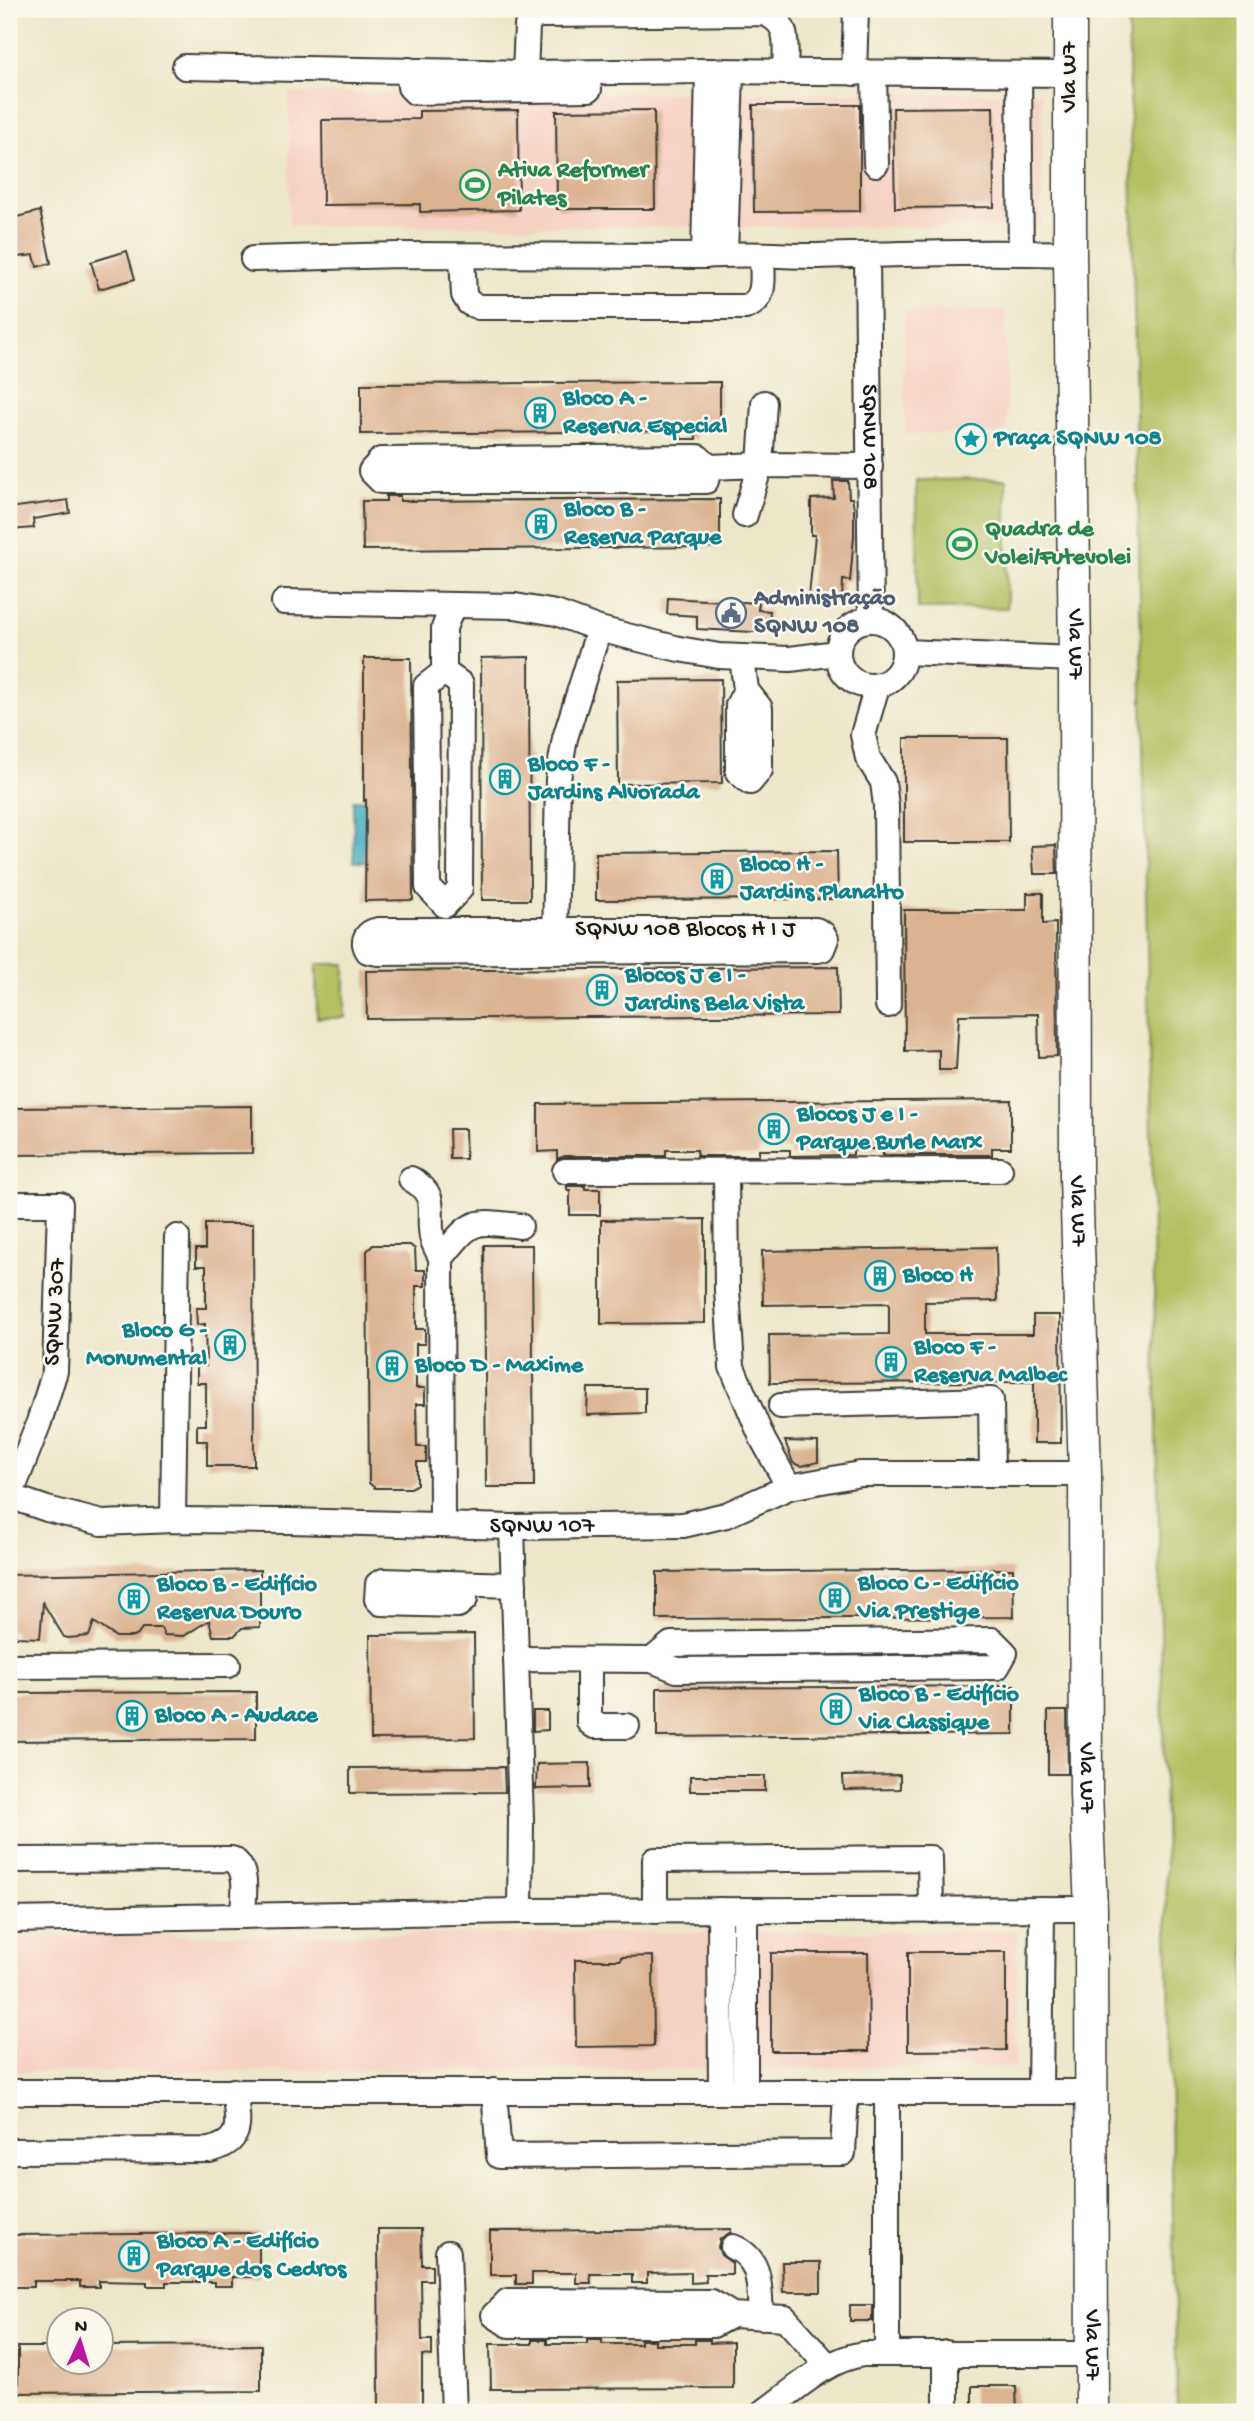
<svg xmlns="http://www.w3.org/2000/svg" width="1254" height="2421" font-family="'Gochi Hand',sans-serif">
  <rect width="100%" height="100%" fill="#fbf7ec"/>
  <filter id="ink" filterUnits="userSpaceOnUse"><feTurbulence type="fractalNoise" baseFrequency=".0143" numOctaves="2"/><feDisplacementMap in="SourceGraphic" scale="14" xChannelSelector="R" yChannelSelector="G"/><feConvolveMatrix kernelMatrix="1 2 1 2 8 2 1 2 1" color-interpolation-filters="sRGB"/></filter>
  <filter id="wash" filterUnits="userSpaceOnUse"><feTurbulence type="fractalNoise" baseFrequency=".00686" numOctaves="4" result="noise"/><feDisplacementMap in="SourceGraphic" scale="28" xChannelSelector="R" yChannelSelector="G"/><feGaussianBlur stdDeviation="1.57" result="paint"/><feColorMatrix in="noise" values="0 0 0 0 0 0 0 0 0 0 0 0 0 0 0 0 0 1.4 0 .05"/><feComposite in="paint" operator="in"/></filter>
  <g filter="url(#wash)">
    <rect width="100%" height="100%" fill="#ede7ca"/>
    <g fill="#f6d2c5">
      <polygon points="289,93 1042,93 1042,227 289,226"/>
      <polygon points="1006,310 1007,433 905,434 904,311"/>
      <polygon points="1017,1931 1015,2067 9,2072 9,1936"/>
    </g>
    <g fill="#b3bf61" stroke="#686e3e" stroke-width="2">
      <polygon points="1128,9 1245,9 1245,2412 1177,2412"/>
      <polygon points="1006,479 1007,608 918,609 916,480"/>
      <polygon points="316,964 345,964 345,1018 317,1018"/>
    </g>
    <polygon fill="#43aec1" stroke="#30656e" stroke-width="2" points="353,800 367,800 367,862 354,862"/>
    <g id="blocks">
      <g fill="#dcb391">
        <polygon points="753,105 860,105 860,211 754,212"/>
        <polygon points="993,107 994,207 895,208 893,108"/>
        <polygon points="518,110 519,210 420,212 420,204 323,205 322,120 419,119 419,111"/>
        <polygon points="654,110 655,209 557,209 556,111"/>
        <polygon points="40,211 51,263 37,267 34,255 9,258 9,219"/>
        <polygon points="127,251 135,279 99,289 91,262"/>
        <polygon points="720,382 720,431 696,431 696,439 681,439 681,431 361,434 361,384"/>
        <polygon points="833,481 848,481 849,498 852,498 854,508 854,536 850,581 843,580 842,599 809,596 815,535 811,535 811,499 834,498"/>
        <polygon points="386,496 400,496 400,501 720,499 720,547 363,550 362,501 386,501"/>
        <polygon points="68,500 70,513 33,519 34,528 9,530 9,508"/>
        <polygon points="668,598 759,603 758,610 770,611 769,626 753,632 697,629 697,616 667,614"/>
        <polygon points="529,657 530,900 482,900 481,658"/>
        <polygon points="364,658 411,658 413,900 365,901 366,800 364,801"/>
        <polygon points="721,679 722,783 618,784 617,680"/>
        <polygon points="904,738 1008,738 1009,842 904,842"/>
        <polygon points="1056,845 1057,874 1034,874 1032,846"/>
        <polygon points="837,851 838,899 596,900 596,853"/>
        <polygon points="1027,893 1043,893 1043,924 1056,923 1057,1056 1039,1057 1038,1014 959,1015 956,1070 939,1070 939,1050 905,1051 904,910 1027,910"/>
        <polygon points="838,967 839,1015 367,1019 366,971"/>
        <polygon points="1011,1100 1011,1148 992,1148 992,1155 883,1155 883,1149 853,1149 853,1155 790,1156 790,1150 759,1150 759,1156 697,1156 697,1150 666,1150 666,1156 565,1156 557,1159 557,1151 538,1152 538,1104"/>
        <polygon points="252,1106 252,1153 9,1155 9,1108"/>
        <polygon points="449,1129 465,1129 466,1159 450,1159"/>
        <polygon points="567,1186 585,1186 585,1189 600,1189 600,1215 570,1215 570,1190 567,1190"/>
        <polygon points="705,1219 705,1323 601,1324 601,1220"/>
        <polygon points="205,1224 253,1224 254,1466 207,1466 207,1441 197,1441 197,1425 206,1425 206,1383 197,1383 197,1366 206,1366 205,1324 197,1325 196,1308 206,1308 206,1266 196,1266 196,1249 205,1249"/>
        <polygon points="373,1245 410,1245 415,1249 416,1270 425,1270 425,1286 416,1286 416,1329 425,1329 425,1344 416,1344 416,1388 425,1388 425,1404 416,1404 417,1447 426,1447 426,1462 417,1462 417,1484 411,1488 375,1488 369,1483 367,1251"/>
        <polygon points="484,1245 532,1245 534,1487 486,1487"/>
        <polygon points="996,1247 997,1301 925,1302 925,1334 1033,1334 1033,1315 1060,1315 1061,1443 1034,1443 1034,1382 770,1383 769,1335 889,1334 889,1303 763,1305 762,1251"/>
        <polygon points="588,1388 645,1388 645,1413 587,1415"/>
        <polygon points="785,1441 818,1442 818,1462 802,1466 793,1463"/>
        <polygon points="1013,1569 1014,1617 657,1619 657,1572"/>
        <polygon points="260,1570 260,1627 242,1628 234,1636 213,1636 209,1620 184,1636 164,1635 161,1628 142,1628 138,1635 133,1637 116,1637 94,1622 89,1636 68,1638 64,1637 43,1603 40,1638 16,1637 13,1630 9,1630 9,1575"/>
        <polygon points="474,1634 475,1738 371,1739 370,1635"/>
        <polygon points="1014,1686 1014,1734 657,1737 657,1688"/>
        <polygon points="256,1692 256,1739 9,1741 9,1693"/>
        <polygon points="533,1711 548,1711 548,1730 533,1731"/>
        <polygon points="1048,1711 1067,1711 1068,1774 1048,1774"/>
        <polygon points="590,1763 590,1788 536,1789 537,1764"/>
        <polygon points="504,1767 505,1792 350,1793 350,1768"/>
        <polygon points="900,1775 900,1789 844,1790 843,1776"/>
        <rect x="690" y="1776" width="75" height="15"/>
        <polygon points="908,1952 1006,1952 1006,2050 908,2051"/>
        <polygon points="771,1953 868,1953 869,2051 771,2051"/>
        <polygon points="653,1956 654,2046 576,2047 575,1960 621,1960 621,1957"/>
        <polygon points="378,2229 421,2229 422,2265 432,2265 432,2280 421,2280 422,2340 432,2340 432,2356 422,2355 422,2412 379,2412"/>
        <polygon points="731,2229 731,2232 720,2239 718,2247 721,2255 732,2263 732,2274 705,2274 706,2282 691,2283 691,2272 647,2273 647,2283 632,2283 632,2274 590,2274 591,2283 576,2283 576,2273 532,2273 532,2284 516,2284 516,2275 490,2275 490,2231"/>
        <polygon points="259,2233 259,2277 232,2277 232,2286 214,2286 214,2282 166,2282 166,2286 147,2286 147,2282 99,2281 99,2287 80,2287 80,2281 33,2281 33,2287 14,2287 14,2281 9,2280 9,2235"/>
        <polygon points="782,2262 821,2262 821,2292 783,2292"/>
        <rect x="850" y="2305" width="22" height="16"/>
        <polygon points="532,2340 547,2340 547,2344 587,2344 587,2340 602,2340 602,2344 640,2344 640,2340 655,2340 655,2344 695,2344 695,2340 710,2340 710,2343 733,2342 733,2388 491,2389 490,2344 532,2344"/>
        <polygon points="261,2345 261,2391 18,2393 18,2347 60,2347 60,2362 102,2362 102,2346"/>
        <polygon points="972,2386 1016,2386 1017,2412 972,2412"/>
      </g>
    </g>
  </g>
  <g filter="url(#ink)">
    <use href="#blocks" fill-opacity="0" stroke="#3b3a36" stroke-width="2"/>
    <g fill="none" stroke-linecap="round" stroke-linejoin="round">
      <g stroke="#3b3a36" stroke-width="28">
        <g id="minor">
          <polyline points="185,67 525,73 708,71 1071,74"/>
          <polyline points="409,70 410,87 415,92 589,89"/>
          <path d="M525,73L527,26L531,18L540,15L763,13C792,22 785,47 785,72"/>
          <polyline points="854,73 856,9"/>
          <polyline points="874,73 876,164"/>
          <polyline points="1019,75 1021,253"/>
          <polyline points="725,254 731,72"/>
          <path id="s1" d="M867,255L871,619"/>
          <path d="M462,256L464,295L469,303L479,307H745C768,300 762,276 762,256"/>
          <polyline points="704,256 708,71"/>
          <path d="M253,259L399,255L704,256C741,252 780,256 817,256C901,254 986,251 1070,254"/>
          <polygon points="698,457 709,467 706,481 381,481 371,471 381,460"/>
          <polyline points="709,467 760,465 870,466"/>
          <polyline points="745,515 760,465 764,403"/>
          <polyline points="284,602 515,606 556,613 599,629 679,649 719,656 790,659 837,653"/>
          <circle cx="871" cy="653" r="33"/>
          <polyline points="905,652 1075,659"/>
          <polyline points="742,657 746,690 760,708 760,770 750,782 738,772 738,705 746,690"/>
          <polygon points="444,672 461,684 460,889 445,905 428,887 426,686"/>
          <polyline points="444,672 444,628 453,605"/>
          <polyline points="877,686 863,735 868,758 883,782 886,806 888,1005"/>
          <path d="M378,930H816L823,934L826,939L822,949L818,950L378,953L368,951C361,940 367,932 378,930Z"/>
          <polyline points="555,944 558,779 565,738 599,629"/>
          <polyline points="565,1171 1000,1170"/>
          <polyline points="726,1171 727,1290 732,1367 763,1440 789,1487"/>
          <path d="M411,1179C440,1196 427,1210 432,1237C434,1245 438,1251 441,1258L442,1524"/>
          <polyline points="9,1204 60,1204 55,1371 39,1422 10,1496"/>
          <path d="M441,1258C472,1220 470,1220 520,1226"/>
          <polyline points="781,1406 991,1400 992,1474"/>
          <path id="s2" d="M9,1496L47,1509L102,1523L173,1520L289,1521L512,1527L683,1525L726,1515L789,1487L860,1474H1085"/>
          <polyline points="173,1520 177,1237"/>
          <polyline points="512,1527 521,1821 520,1911"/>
          <polyline points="466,1585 465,1599 458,1605 381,1603 377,1599 378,1584 383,1581 514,1585"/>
          <polyline points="516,1659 652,1660 677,1670 997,1667 1005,1653 992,1640 671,1644 652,1660"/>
          <polyline points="589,1660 589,1722 594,1726 627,1726"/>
          <polyline points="9,1666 228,1665"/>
          <path d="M9,1860L232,1859C250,1869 243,1898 243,1916"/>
          <polyline points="720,1910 721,2092"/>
          <polyline points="655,1911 655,1860 930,1858 931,1910"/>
          <polyline points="9,1920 520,1911 1091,1909"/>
          <polyline points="494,2091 499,2156 843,2153 846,2092"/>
          <polyline points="9,2092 1091,2092"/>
          <polyline points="745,2092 745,1910"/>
          <polyline points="887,2092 887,2354"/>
          <polyline points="1040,2092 1042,1909"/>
          <path d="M9,2151L209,2150C245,2142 238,2121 234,2091"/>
          <path d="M733,2247C763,2259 759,2289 761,2317"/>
          <polyline points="448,2253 454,2412"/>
          <polyline points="732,2315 713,2325 509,2325 494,2315 508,2301 711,2302 732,2315 785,2318 828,2366"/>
          <polyline points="946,2353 946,2412"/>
          <path d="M764,2412C795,2390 825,2360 863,2354H1093"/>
        </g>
      </g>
      <g stroke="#3b3a36" stroke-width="35">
        <g id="major">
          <path id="s3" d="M1070,9V254L1075,659L1076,1176L1085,1474L1086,1794L1091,1909L1092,2412"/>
        </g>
      </g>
      <use href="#minor" stroke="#fff" stroke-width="24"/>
      <use href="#major" stroke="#fff" stroke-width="32"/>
    </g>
  </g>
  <defs>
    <g id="stadium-ring" transform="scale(1.575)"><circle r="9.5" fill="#fbf7ec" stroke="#2e9e5b" stroke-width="1.5"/><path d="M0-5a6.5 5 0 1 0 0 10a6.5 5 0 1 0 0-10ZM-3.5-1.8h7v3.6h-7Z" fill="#2e9e5b"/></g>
    <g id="building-ring" transform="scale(1.575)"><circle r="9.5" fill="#fbf7ec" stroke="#0f9aa8" stroke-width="1.5"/><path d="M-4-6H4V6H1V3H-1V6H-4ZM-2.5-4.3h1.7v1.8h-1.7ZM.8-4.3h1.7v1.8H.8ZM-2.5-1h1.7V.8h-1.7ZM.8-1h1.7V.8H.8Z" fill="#0f9aa8"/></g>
    <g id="sight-ring" transform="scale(1.575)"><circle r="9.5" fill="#fbf7ec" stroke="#0f9aa8" stroke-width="1.5"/><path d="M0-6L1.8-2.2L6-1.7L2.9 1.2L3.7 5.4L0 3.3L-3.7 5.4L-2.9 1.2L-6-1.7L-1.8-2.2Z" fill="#0f9aa8"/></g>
    <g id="civic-ring" transform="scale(1.575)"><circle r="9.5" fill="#fbf7ec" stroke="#5c6f8a" stroke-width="1.5"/><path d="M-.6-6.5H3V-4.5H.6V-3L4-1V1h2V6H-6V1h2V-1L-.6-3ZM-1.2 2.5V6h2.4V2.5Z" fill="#5c6f8a"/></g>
  </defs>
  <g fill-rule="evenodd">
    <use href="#stadium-ring" x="475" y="185"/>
    <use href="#building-ring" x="540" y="413"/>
    <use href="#sight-ring" x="971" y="439"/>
    <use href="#building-ring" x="541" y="524"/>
    <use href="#stadium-ring" x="962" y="544"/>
    <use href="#civic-ring" x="731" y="613"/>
    <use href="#building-ring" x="505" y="779"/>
    <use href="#building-ring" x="717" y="879"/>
    <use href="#building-ring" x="602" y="990"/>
    <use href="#building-ring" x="774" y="1129"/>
    <use href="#building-ring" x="880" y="1276"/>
    <use href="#building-ring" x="230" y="1345"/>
    <use href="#building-ring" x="891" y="1362"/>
    <use href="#building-ring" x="392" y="1366"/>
    <use href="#building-ring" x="835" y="1598"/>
    <use href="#building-ring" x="134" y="1599"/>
    <use href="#building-ring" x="836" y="1709"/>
    <use href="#building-ring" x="132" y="1716"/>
    <use href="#building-ring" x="134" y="2256"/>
  </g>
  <g text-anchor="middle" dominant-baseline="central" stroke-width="5" stroke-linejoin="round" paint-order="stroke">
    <g font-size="24" fill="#1c1c1c" stroke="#fbf7ec">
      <text transform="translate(1070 77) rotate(-90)">Vla W7</text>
      <text stroke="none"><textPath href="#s1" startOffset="182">SQNW 108</textPath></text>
      <text stroke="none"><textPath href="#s3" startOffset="635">Vla W7</textPath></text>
      <text x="685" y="930">SQNW 108 Blocos H I J</text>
      <text stroke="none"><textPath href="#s3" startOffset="1202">Vla W7</textPath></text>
      <text transform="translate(56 1312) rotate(-87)">SQNW 307</text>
      <text stroke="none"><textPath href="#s2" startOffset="537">SQNW 107</textPath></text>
      <text stroke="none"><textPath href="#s3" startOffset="1769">Vla W7</textPath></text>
      <text stroke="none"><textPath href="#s3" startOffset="2336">Vla W7</textPath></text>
    </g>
    <g font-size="24" font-weight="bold" fill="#27864d" stroke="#fbf7ec" text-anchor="start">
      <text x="498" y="171">Ativa Reformer<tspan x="498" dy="28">Pilates</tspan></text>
      <text x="985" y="530">Quadra de<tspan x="985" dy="28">Volei/Futevolei</tspan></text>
    </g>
    <g font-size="24" font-weight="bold" fill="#0d838f" stroke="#fbf7ec" text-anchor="start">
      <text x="563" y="399">Bloco A -<tspan x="563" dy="28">Reserva Especial</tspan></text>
      <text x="994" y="439">Praça SQNW 108</text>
      <text x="564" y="510">Bloco B -<tspan x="564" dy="28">Reserva Parque</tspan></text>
      <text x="528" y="765">Bloco F -<tspan x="528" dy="28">Jardins Alvorada</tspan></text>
      <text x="740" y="865">Bloco H -<tspan x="740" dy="28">Jardins Planalto</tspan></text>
      <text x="625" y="976">Blocos J e I -<tspan x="625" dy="28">Jardins Bela Vista</tspan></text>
      <text x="797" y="1115">Blocos J e I -<tspan x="797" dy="28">Parque Burle Marx</tspan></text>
      <text x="903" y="1276">Bloco H</text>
      <text x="207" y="1331" text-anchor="end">Bloco G -<tspan x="207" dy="28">Monumental</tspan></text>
      <text x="914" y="1348">Bloco F -<tspan x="914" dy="28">Reserva Malbec</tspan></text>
      <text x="415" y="1366">Bloco D - Maxime</text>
      <text x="858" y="1584">Bloco C - Edifício<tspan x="858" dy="28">Via Prestige</tspan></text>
      <text x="157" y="1585">Bloco B - Edifício<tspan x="157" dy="28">Reserva Douro</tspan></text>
      <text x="859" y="1695">Bloco B - Edifício<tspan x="859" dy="28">Via Classique</tspan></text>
      <text x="155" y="1716">Bloco A - Audace</text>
      <text x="157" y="2242">Bloco A - Edifício<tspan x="157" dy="28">Parque dos Cedros</tspan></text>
    </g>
    <g font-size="24" font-weight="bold" fill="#4e5e75" stroke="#fbf7ec" text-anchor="start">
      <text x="754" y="599">Administração<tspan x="754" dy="28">SQNW 108</tspan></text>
    </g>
  </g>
  <rect width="1254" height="2421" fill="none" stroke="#fbf7ec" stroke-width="35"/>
  <g transform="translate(80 2341) rotate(4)"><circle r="33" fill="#fbf7ec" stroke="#a29f99" stroke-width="2"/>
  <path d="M0-5L12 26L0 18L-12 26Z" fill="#b5179e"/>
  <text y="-10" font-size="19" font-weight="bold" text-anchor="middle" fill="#1c1c1c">N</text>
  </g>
</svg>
